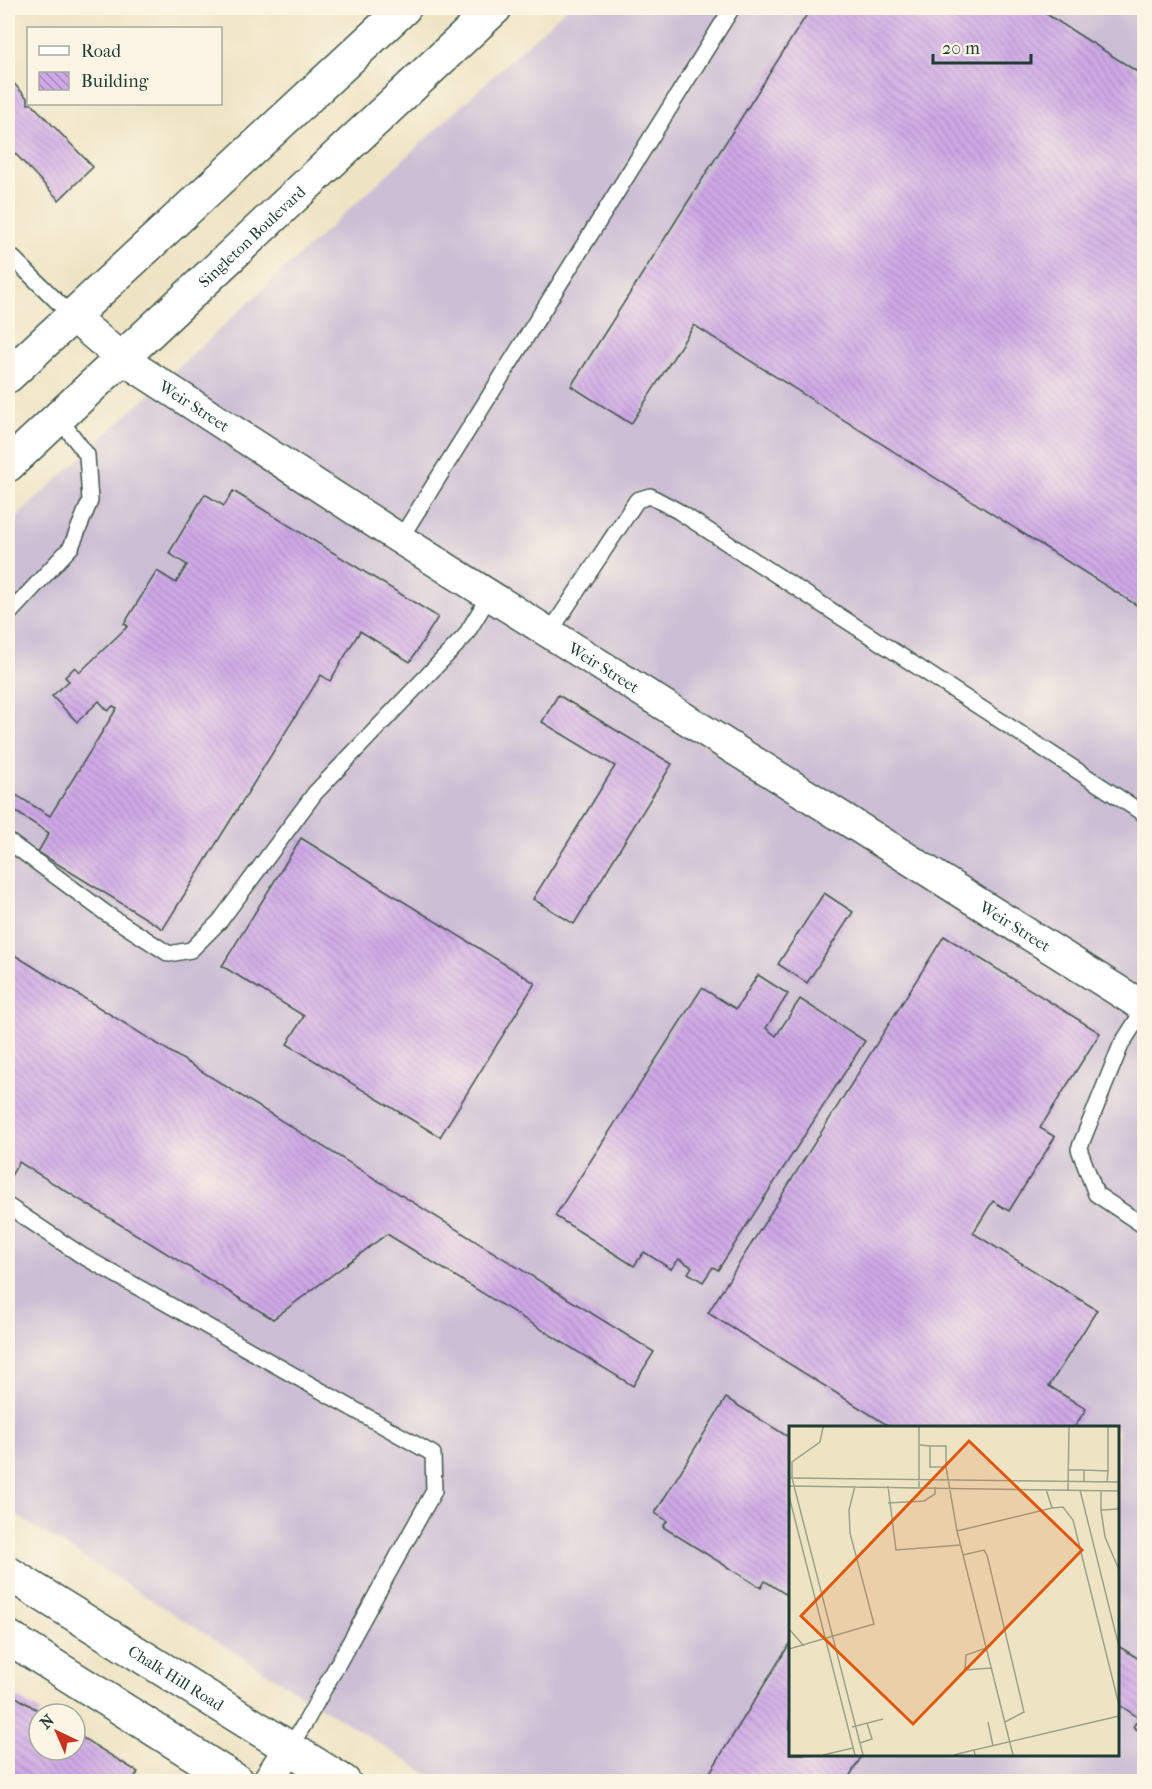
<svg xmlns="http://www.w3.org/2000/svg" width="1152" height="1789" font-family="'IM FELL French Canon',serif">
  <defs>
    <pattern id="building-back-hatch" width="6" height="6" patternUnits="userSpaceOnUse" patternTransform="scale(1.5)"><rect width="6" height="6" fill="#cfa9e7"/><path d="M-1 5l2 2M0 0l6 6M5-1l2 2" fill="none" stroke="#a78bbc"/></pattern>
  </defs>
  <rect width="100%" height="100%" fill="#fcf5e5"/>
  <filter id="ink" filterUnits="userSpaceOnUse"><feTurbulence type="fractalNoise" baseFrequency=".0167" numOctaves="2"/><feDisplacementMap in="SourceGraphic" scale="12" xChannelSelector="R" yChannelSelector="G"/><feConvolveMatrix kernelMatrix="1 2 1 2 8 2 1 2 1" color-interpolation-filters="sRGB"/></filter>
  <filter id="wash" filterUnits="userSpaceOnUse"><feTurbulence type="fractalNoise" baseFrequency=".008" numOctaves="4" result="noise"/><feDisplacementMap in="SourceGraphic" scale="24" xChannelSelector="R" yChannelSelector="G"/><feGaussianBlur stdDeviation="1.35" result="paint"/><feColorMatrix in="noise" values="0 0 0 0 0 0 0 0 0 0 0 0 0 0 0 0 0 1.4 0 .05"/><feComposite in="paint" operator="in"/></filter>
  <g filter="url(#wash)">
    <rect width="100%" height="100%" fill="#eee4c4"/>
    <path fill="#ccbed4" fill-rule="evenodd" d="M567,8H1144V1781H439L8,1510V525ZM790,1428H1118V1754H790Z"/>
    <g id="blocks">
      <g fill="url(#building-back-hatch)">
        <polygon points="811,8 1037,8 1144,76 1144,610 694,325 631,424 571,386"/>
        <polygon points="8,77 28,99 28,104 32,104 93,167 59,200 8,146"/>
        <polygon points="233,491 438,617 410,662 360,631 330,681 321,675 163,929 38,852 49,833 8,807 8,790 50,816 117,708 113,706 108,711 99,701 77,722 52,696 69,681 65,677 75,667 80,672 128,626 124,624 157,571 176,583 187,565 169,553 205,494 224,506"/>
        <polygon points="558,695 672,764 574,924 533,899 615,766 542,722"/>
        <polygon points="301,838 535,983 440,1137 287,1044 304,1016 222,966"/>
        <polygon points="824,893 853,912 807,983 778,964"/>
        <polygon points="944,936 1100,1033 1040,1128 1055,1137 1009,1211 993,1201 973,1233 1097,1310 1049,1386 1086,1409 1074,1428 943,1428 939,1425 937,1428 892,1428 708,1313"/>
        <polygon points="8,951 654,1352 633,1386 387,1234 273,1319 19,1162 8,1181"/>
        <polygon points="758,975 788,994 766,1028 776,1036 800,999 865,1041 718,1270 713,1267 703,1282 688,1273 692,1267 679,1259 671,1269 644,1252 634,1266 555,1216 702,988 736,1009"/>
        <polygon points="726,1398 790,1438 790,1597 765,1581 761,1588 663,1527 667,1521 655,1513"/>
        <polygon points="790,1643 790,1754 863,1754 846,1782 704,1782"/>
        <polygon points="1118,1646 1144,1662 1144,1734 1133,1727 1139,1718 1118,1704"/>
        <polygon points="8,1692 44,1714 39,1714 39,1750 75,1750 75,1733 138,1772 132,1782 8,1782"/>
      </g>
    </g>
  </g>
  <g filter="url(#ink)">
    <use href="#blocks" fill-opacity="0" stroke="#3e564a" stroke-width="1.5"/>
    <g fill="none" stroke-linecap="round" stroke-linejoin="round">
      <g stroke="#3e564a" stroke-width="18">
        <g id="lane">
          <polyline points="8,259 11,256 72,316"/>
          <polyline points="400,539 732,8"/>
          <polyline points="8,615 71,547 90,501 87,455 58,417"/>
          <polyline points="550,632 637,500 650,496 678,511 1144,814"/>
          <polyline points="8,841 107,914 169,954 191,950 220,921 315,793 465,636 490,595"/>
          <polyline points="1144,1009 1121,1045 1079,1149 1096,1194 1144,1226"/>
          <polyline points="8,1206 81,1255 433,1454 434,1491 305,1723 289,1748"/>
        </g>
      </g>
      <g stroke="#3e564a" stroke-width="33">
        <g id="street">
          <path id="s1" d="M72,316L121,358L400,539L1144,1007"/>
          <polyline points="267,1782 289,1748"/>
        </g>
      </g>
      <g stroke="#3e564a" stroke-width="36">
        <g id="secondary">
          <polyline points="8,376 404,8"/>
          <path id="s2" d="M8,465L495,8"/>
          <path id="s3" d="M8,1573L344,1782"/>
          <polyline points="8,1637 238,1782"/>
        </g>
      </g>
      <use href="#lane" stroke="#fff" stroke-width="15"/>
      <use href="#street" stroke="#fff" stroke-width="30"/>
      <use href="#secondary" stroke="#fff" stroke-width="33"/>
    </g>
  </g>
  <g text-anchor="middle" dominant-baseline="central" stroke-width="4.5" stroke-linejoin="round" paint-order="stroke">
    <g font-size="16" fill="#1f3d34" stroke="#fcf5e5">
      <text stroke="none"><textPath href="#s2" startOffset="334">Singleton Boulevard</textPath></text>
      <text stroke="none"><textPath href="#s1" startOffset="152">Weir Street</textPath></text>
      <text stroke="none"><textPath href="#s1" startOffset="638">Weir Street</textPath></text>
      <text stroke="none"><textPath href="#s1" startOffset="1124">Weir Street</textPath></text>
      <text stroke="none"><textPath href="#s3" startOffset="198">Chalk Hill Road</textPath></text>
    </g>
  </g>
  <g transform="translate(789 1426)">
    <rect width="330" height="330" fill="#eee4c4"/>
    <path fill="none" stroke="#9ba18a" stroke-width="1.5" d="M34,1L31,16L3,36V52L74,329M131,19L141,20V41H157L168,105L224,329M141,20H157V41M279,44H295V56M295,44L319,45L318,56M319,45V1M0,52L330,56M0,60L330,65M99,60L107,124L172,119M130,61V1M279,64L280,1M291,64L330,221M312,64V84L330,83M0,70L66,329M99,77L135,75L146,68V61M263,82L274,81L284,94L330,279M312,84L316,111L330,144M168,105L263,82L257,63M174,129L195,124L198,129L235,286L216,296M0,203L15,220M197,222L177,229L176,244L202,242M0,223L85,198L61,107L60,84L66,60M199,296L204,320M63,301L94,293M71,317L83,313L78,297M34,329L64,322M165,329L185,324M186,329L185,324L330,290"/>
    <path fill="#de580e" fill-opacity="0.15" stroke="#de580e" stroke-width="3" d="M180,15L293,124L124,298L12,190Z"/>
    <rect width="330" height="330" fill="none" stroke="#1f3d34" stroke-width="3"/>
  </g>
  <rect width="1152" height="1789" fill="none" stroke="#fcf5e5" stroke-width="30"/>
  <rect x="27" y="27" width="195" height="78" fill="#fcf5e5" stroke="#a4ab9e" stroke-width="1.5"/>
  <rect x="39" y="46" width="30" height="9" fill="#ffffff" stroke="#a4ab9e" stroke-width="1.5"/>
  <text x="81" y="57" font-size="18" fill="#1f3d34">Road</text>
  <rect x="39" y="72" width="30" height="18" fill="url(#building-back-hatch)" stroke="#a4ab9e" stroke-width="1.5"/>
  <text x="81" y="87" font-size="18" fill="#1f3d34">Building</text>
  <g transform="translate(57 1732) rotate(316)"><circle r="28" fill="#fcf5e5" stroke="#a4ab9e" stroke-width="1.5"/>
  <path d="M0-4.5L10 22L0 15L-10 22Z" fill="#c8321e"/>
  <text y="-9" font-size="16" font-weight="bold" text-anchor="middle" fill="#1f3d34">N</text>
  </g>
  <path d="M933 54v9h98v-9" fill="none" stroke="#1f3d34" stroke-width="3"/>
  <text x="942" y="54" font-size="18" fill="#1f3d34" stroke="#fcf5e5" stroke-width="4.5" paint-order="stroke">20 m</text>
</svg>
